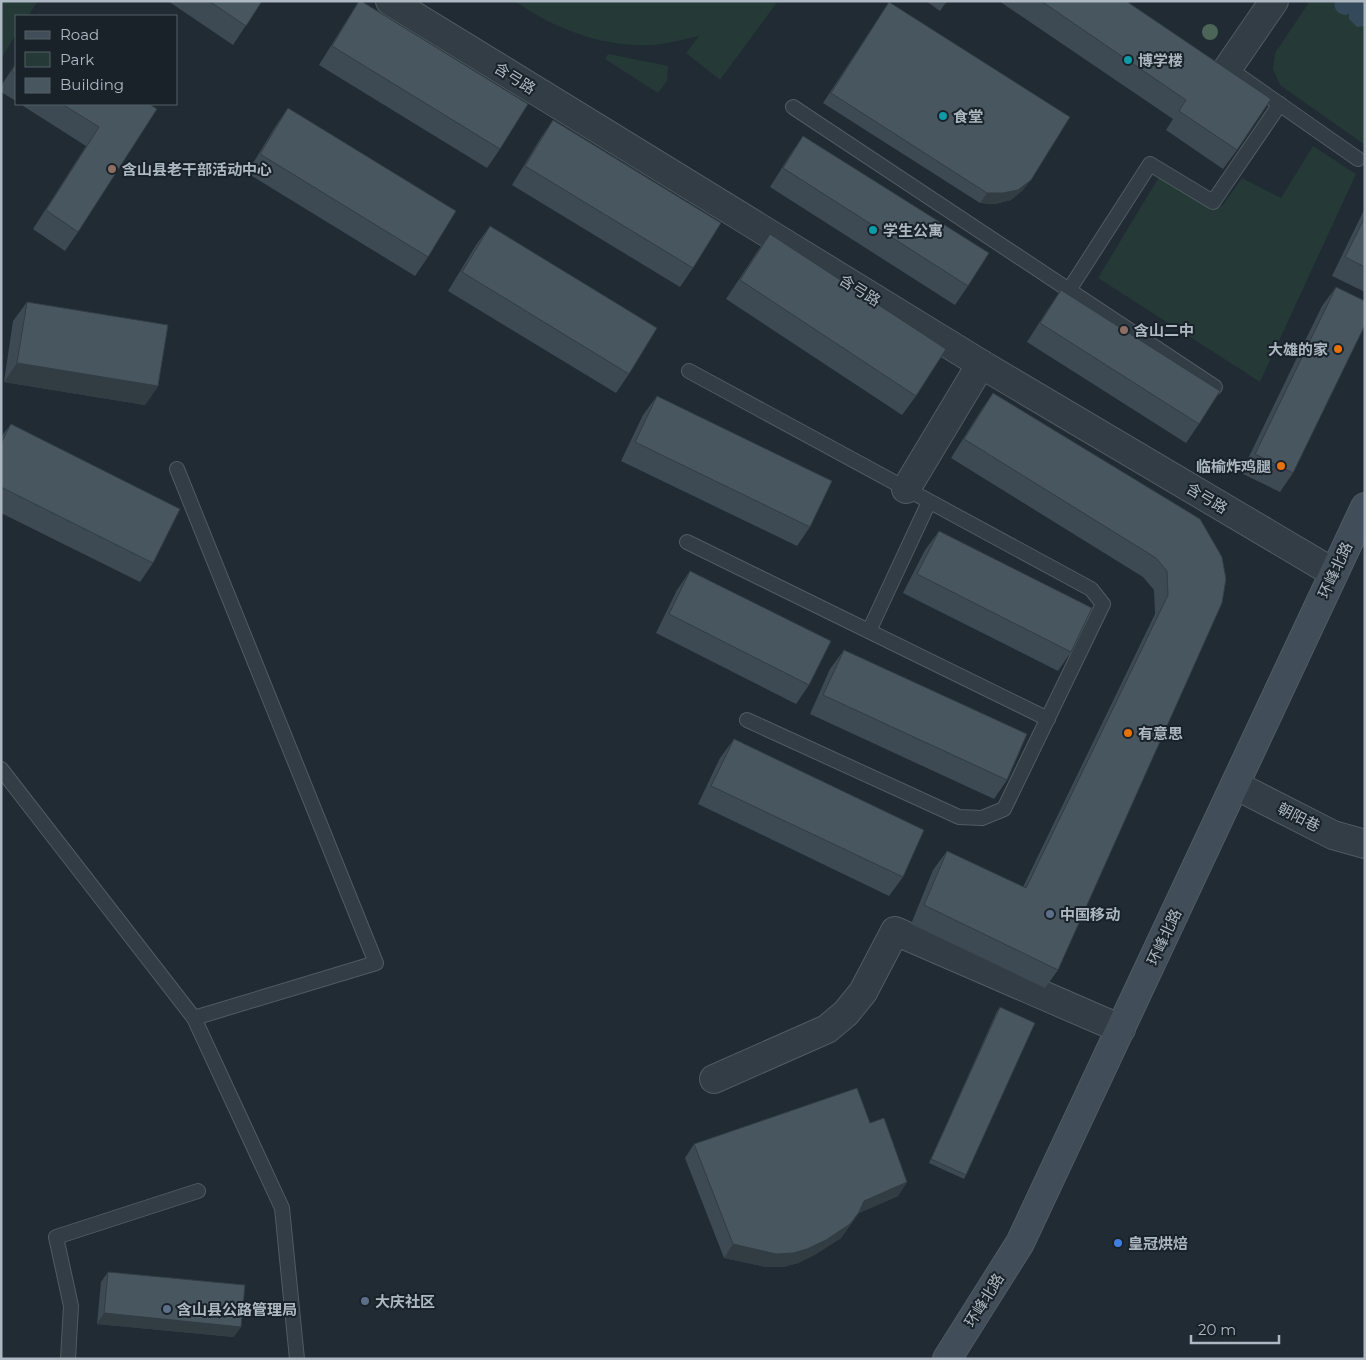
<svg xmlns="http://www.w3.org/2000/svg" width="1366" height="1360" font-family="Montserrat,'Noto Sans SC',sans-serif">
  <rect width="100%" height="100%" fill="#202b34"/>
  <g fill="#253937">
    <polygon points="1,1 38,1 28,16 16,16 16,34 1,59"/>
    <path d="M515,1H778L720,80L686,53L699,36C684,39 668,44 653,45C602,47 556,30 515,1Z"/>
    <polygon points="1310,1 1365,1 1365,145 1280,85 1273,69 1275,53"/>
    <polygon points="608,54 668,66 667,81 658,93 605,59"/>
    <polygon points="1313,146 1356,174 1260,382 1098,278 1162,172 1222,206 1242,178 1281,198"/>
  </g>
  <path fill="#344a5b" d="M1335,1H1365V26L1357,27L1349,19V14L1345,15C1338,14 1333,9 1335,1Z"/>
  <g fill="none" stroke-linecap="round" stroke-linejoin="round">
    <g stroke="#505b63" stroke-width="16">
      <g id="service">
        <polyline points="1228,68 1358,159"/>
        <polyline points="793,107 1215,387"/>
        <polyline points="1069,290 1150,164 1213,202 1280,104"/>
        <polyline points="689,371 1091,589 1103,604 1004,809 982,818 959,817 747,720"/>
        <polyline points="177,469 376,963 194,1018"/>
        <polyline points="687,542 1048,719"/>
        <polyline points="869,631 929,502"/>
        <polyline points="1,769 194,1018 282,1208 297,1359"/>
        <polyline points="68,1359 71,1306 56,1237 198,1191"/>
      </g>
    </g>
    <g stroke="#505b63" stroke-width="30">
      <g id="minor">
        <polyline points="390,1 981,364 1334,573"/>
        <polyline points="1228,68 1274,1"/>
        <polyline points="906,489 981,364"/>
        <polyline points="1235,785 1333,835 1365,844"/>
        <polyline points="714,1079 827,1029 846,1013 863,992 895,931 1121,1029"/>
      </g>
    </g>
    <g stroke="#505b63" stroke-width="30">
      <polyline id="secondary" points="947,1359 1020,1243 1365,507"/>
    </g>
    <use href="#service" stroke="#333d45" stroke-width="14"/>
    <use href="#minor" stroke="#333d45" stroke-width="28"/>
    <use href="#secondary" stroke="#414d58" stroke-width="28"/>
  </g>
  <circle fill="#4b6656" cx="1210" cy="32" r="8"/>
  <g fill="#3e4a53">
    <polygon points="168,1 262,1 233,45"/>
    <polygon points="359,1 500,149 487,168 319,65 347,20"/>
    <polygon points="926,1 947,1 940,11"/>
    <polygon points="999,1 1126,1 1237,150 1223,169 1166,130 1173,119"/>
    <polygon points="889,2 1023,190 1011,200 995,204 980,203 823,103"/>
    <polygon points="16,63 16,101 1,92 1,86"/>
    <polygon points="20,104 149,104 78,232 65,251 33,229 86,146"/>
    <polygon points="288,108 428,257 415,276 247,173 275,127"/>
    <polygon points="553,120 693,268 680,287 512,185 540,139"/>
    <polygon points="803,136 968,286 955,305 770,187 790,155"/>
    <polygon points="1365,208 1365,292 1332,276"/>
    <polygon points="490,226 629,374 616,393 448,291 476,245"/>
    <polygon points="770,234 916,396 902,415 726,299 757,252"/>
    <polygon points="1336,287 1293,473 1280,492 1241,473 1322,306"/>
    <polygon points="1061,290 1199,424 1186,443 1027,342 1048,309"/>
    <polygon points="27,302 158,386 145,405 4,382 13,321"/>
    <polygon points="993,393 1200,519 1058,970 1045,988 911,924 933,870 947,851 1023,887 1155,614 1154,590 1143,577 951,458 980,412"/>
    <polygon points="657,396 810,527 797,546 621,461 643,415"/>
    <polygon points="11,424 153,563 140,582 1,513 1,437"/>
    <polygon points="939,531 1071,652 1058,671 903,593 925,550"/>
    <polygon points="690,571 809,685 796,704 656,633 677,590"/>
    <polygon points="844,650 1007,780 994,799 810,714 830,669"/>
    <polygon points="734,739 903,877 889,896 698,804 720,758"/>
    <polygon points="1000,1007 966,1175 964,1179 929,1163 997,1011"/>
    <polygon points="870,1123 907,1182 898,1196 859,1213 841,1238 816,1254 798,1263 783,1267 766,1267 724,1258 685,1158 694,1144"/>
    <polygon points="108,1272 234,1337 97,1324 101,1282"/>
  </g>
  <g fill="#323c43">
    <polygon points="1031,180 1023,190 1011,200 995,204 980,203 987,193"/>
    <polygon points="17,363 158,386 145,405 4,382"/>
    <polygon points="907,1182 898,1196 859,1213 841,1238 816,1254 798,1263 783,1267 766,1267 724,1258 733,1244 864,1201"/>
    <polygon points="104,1313 241,1327 234,1337 97,1324"/>
  </g>
  <g fill="#485660" stroke="#323c43">
    <polygon points="209,1 262,1 246,26"/>
    <polygon points="359,1 361,1 528,104 500,149 332,46"/>
    <polygon points="941,1 947,1 945,4"/>
    <polygon points="1041,1 1126,1 1271,99 1237,150 1179,111 1186,100"/>
    <polygon points="889,2 1070,117 1031,180 1018,190 1003,193 987,193 831,93"/>
    <polygon points="16,64 16,74 12,71"/>
    <polygon points="62,104 149,104 157,109 78,232 46,210 99,127"/>
    <polygon points="288,108 456,211 428,257 260,154"/>
    <polygon points="553,120 721,223 693,268 525,166"/>
    <polygon points="803,136 989,253 968,286 783,168"/>
    <polygon points="1365,217 1365,267 1345,257"/>
    <polygon points="490,226 657,328 629,374 462,272"/>
    <polygon points="770,234 946,349 916,396 740,280"/>
    <polygon points="1336,287 1365,301 1365,325 1293,473 1255,454"/>
    <polygon points="1061,290 1220,391 1199,424 1040,323"/>
    <polygon points="27,302 168,325 158,386 17,363"/>
    <polygon points="993,393 1200,519 1222,557 1226,579 1222,603 1058,970 924,905 947,851 1026,888 1168,595 1167,571 1156,558 964,439"/>
    <polygon points="657,396 832,481 810,527 635,442"/>
    <polygon points="11,424 180,509 153,563 1,487 1,443"/>
    <polygon points="939,531 1092,608 1071,652 917,574"/>
    <polygon points="690,571 831,641 809,685 669,614"/>
    <polygon points="844,650 1027,734 1007,780 823,695"/>
    <polygon points="734,739 924,830 903,877 711,786"/>
    <polygon points="1000,1007 1035,1023 966,1175 931,1159"/>
    <polygon points="857,1088 870,1123 884,1118 907,1182 864,1201 859,1212 850,1224 826,1240 807,1249 793,1253 776,1254 733,1244 694,1144"/>
    <polygon points="108,1272 245,1285 241,1327 104,1313"/>
  </g>
  <g fill="#0f9aa8" stroke="#192229" stroke-width="2">
    <circle cx="1128" cy="60" r="5"/>
    <circle cx="943" cy="116" r="5"/>
    <circle cx="873" cy="230" r="5"/>
  </g>
  <g fill="#8d6e63" stroke="#192229" stroke-width="2">
    <circle cx="112" cy="169" r="5"/>
    <circle cx="1124" cy="330" r="5"/>
  </g>
  <g fill="#e8710a" stroke="#192229" stroke-width="2">
    <circle cx="1338" cy="349" r="5"/>
    <circle cx="1281" cy="466" r="5"/>
    <circle cx="1128" cy="733" r="5"/>
  </g>
  <g fill="#5c6f8a" stroke="#192229" stroke-width="2">
    <circle cx="1050" cy="914" r="5"/>
    <circle cx="365" cy="1301" r="5"/>
    <circle cx="167" cy="1309" r="5"/>
  </g>
  <circle fill="#3f7fe0" stroke="#192229" stroke-width="2" cx="1118" cy="1243" r="5"/>
  <g text-anchor="middle" dominant-baseline="central" stroke-width="4" stroke-linejoin="round" paint-order="stroke">
    <g font-size="15" font-weight="bold" fill="#adb8c2" stroke="#192229" text-anchor="start">
      <text x="1138" y="60">博学楼</text>
      <text x="953" y="116">食堂</text>
      <text x="122" y="169">含山县老干部活动中心</text>
      <text x="883" y="230">学生公寓</text>
      <text x="1134" y="330">含山二中</text>
      <text x="1328" y="349" text-anchor="end">大雄的家</text>
      <text x="1271" y="466" text-anchor="end">临榆炸鸡腿</text>
      <text x="1138" y="733">有意思</text>
      <text x="1060" y="914">中国移动</text>
      <text x="1128" y="1243">皇冠烘焙</text>
      <text x="375" y="1301">大庆社区</text>
      <text x="177" y="1309">含山县公路管理局</text>
    </g>
    <g font-size="15" fill="#adb8c2" stroke="#192229">
      <text transform="translate(515 78) rotate(32)">含弓路</text>
      <text transform="translate(860 290) rotate(32)">含弓路</text>
      <text transform="translate(1207 498) rotate(31)">含弓路</text>
      <text transform="translate(1335 570) rotate(-65)">环峰北路</text>
      <text transform="translate(1299 817) rotate(27)">朝阳巷</text>
      <text transform="translate(1164 937) rotate(-65)">环峰北路</text>
      <text transform="translate(984 1300) rotate(-58)">环峰北路</text>
    </g>
  </g>
  <rect width="1366" height="1360" fill="none" stroke="#adb8c2" stroke-width="5"/>
  <rect x="15" y="15" width="162" height="90" fill="#192229" stroke="#545e66"/>
  <rect x="25" y="31" width="25" height="8" fill="#414d58" stroke="#545e66"/>
  <text x="60" y="40" font-size="15" fill="#adb8c2">Road</text>
  <rect x="25" y="52" width="25" height="15" fill="#253937" stroke="#545e66"/>
  <text x="60" y="65" font-size="15" fill="#adb8c2">Park</text>
  <rect x="25" y="78" width="25" height="15" fill="#485660" stroke="#545e66"/>
  <text x="60" y="90" font-size="15" fill="#adb8c2">Building</text>
  <path d="M1191 1335v8h88v-8" fill="none" stroke="#adb8c2" stroke-width="2.5"/>
  <text x="1198" y="1335" font-size="15" fill="#adb8c2" stroke="#192229" stroke-width="4" paint-order="stroke">20 m</text>
</svg>
